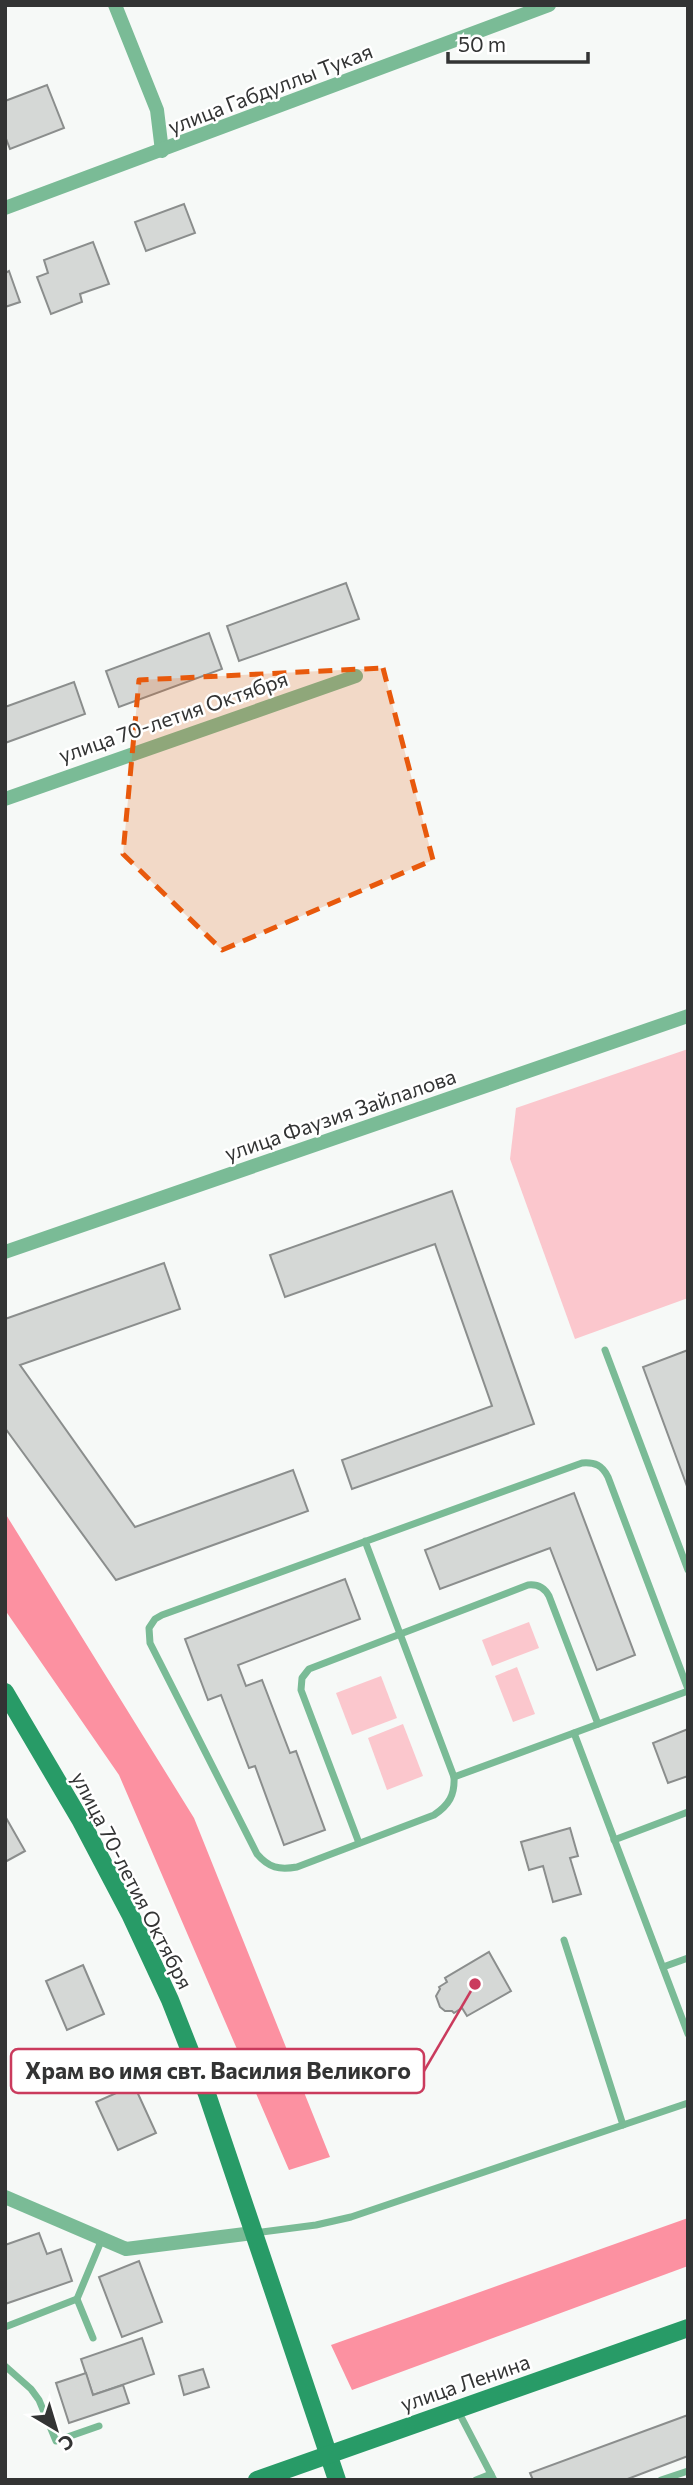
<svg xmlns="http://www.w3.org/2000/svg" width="693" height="2485" font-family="Commissioner,sans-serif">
  <rect width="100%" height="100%" fill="#f6f9f7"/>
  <g fill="#fbc7cd">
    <polygon points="688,1049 688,1298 575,1339 510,1159 516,1108"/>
    <polygon points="529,1622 539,1648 492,1666 482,1640"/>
    <polygon points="517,1667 535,1714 513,1722 495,1676"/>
    <polygon points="381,1676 397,1718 352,1735 336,1693"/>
    <polygon points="403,1724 423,1776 387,1790 368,1738"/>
  </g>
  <g fill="#fc91a1">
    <polygon points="5,1513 194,1818 330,2157 289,2170 119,1775 5,1610"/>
    <polygon points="688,2218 688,2266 352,2390 331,2345"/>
  </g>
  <g fill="#d5d8d6" stroke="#8b8e8d" stroke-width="2">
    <polygon points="47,85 64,128 10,149 5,136 5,101"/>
    <polygon points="184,204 195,233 146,251 135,222"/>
    <polygon points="93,242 109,284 80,294 82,302 51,314 37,277 48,273 44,260"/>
    <polygon points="9,271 20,302 5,307 5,273"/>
    <polygon points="346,583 359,619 239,661 227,626"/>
    <polygon points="209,633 222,669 119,707 106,671"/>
    <polygon points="74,682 85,714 5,743 5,707"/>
    <polygon points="452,1191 534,1424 352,1489 342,1460 492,1406 435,1244 285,1297 270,1255"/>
    <polygon points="164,1263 180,1309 20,1365 135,1527 293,1470 308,1511 116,1580 5,1428 5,1319"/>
    <polygon points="688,1350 688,1489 643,1367"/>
    <polygon points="574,1493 635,1655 597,1670 550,1548 440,1589 425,1550"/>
    <polygon points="345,1579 360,1619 238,1665 246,1686 262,1680 290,1753 296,1751 325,1830 284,1845 255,1766 249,1768 221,1695 208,1700 185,1639"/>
    <polygon points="688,1729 688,1776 668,1783 653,1743"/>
    <polygon points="5,1816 25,1851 5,1862"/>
    <polygon points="570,1828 578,1856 570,1858 581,1894 553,1902 543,1866 529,1870 521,1842"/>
    <polygon points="489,1952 511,1991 467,2016 462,2008 454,2013 452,2011 445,2011 440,2007 436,1996 440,1989 439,1987 447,1982 445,1978"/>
    <polygon points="83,1965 104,2014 67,2030 46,1981"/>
    <polygon points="134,2085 156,2133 118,2150 96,2102"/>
    <polygon points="39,2233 47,2254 61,2249 72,2281 5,2304 5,2245"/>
    <polygon points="139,2261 162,2322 122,2337 99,2277"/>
    <polygon points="142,2338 154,2374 93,2395 81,2359"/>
    <polygon points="203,2369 209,2387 184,2395 179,2376"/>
    <polygon points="86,2373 93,2395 123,2385 129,2403 69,2423 56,2383"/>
    <polygon points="688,2415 688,2456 625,2480 533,2480 530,2473"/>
  </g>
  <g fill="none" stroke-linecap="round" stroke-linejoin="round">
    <g stroke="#7abb96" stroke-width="7">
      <polyline points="605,1350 688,1570"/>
      <path d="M365,1541L454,1777C455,1795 449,1805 434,1815L297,1867C279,1870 269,1868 257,1854L150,1643L149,1628L155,1619L162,1615L582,1463C595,1462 602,1465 608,1477L688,1689"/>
      <polyline points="574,1733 688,2034"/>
      <polyline points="454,1777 688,1691"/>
      <polyline points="614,1840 688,1812"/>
      <path d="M359,1843L301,1690L302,1678L309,1669L528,1585C537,1584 544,1587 549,1596L598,1724"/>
      <polyline points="564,1940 623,2125"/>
      <polyline points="663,1967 688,1958"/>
      <polyline points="254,2233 316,2225 351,2217 688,2103"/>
      <polyline points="77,2299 93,2338"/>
      <polyline points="5,2327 77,2299 102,2239"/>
      <polyline points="5,2366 31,2389 39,2400 56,2441 99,2426"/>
      <polyline points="457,2409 494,2480"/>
      <polyline points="476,2480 491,2474"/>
      <polyline points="661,2480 688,2471"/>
    </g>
    <g stroke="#7abb96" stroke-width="14">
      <polyline points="115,5 157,110 162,151"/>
      <polyline points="5,208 549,5"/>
      <polyline points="5,799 356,676"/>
      <polyline points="5,1252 688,1016"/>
      <polyline points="5,2197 126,2249 253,2233"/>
    </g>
    <g stroke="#289b67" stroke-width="18">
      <polyline points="5,1692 81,1821 130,1914 170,2000 207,2094 337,2480"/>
      <polyline points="257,2480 688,2328"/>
    </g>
  </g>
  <path fill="#e8590c" fill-opacity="0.2" stroke="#e8590c" stroke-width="5" stroke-dasharray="14 9" stroke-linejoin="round" d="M383,668L433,860L222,950L123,854L139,680Z"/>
  <g text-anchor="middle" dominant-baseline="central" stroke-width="5" stroke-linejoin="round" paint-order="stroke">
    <g font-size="21" fill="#333434" stroke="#fff">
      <text transform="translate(270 88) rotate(-21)">улица Габдуллы Тукая</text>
      <text transform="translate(173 716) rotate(-19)">улица 70-летия Октября</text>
      <text transform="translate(340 1114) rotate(-19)">улица Фаузия Зайлалова</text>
      <text transform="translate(133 1880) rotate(63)">улица 70-летия Октября</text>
      <text transform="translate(465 2382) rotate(-19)">улица Ленина</text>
    </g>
  </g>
  <path fill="none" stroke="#ca3b5d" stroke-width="2.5" d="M475 1984L424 2071"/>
  <circle fill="#ca3b5d" stroke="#fff" stroke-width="2.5" cx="475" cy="1984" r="7"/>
  <rect fill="#fff" stroke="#ca3b5d" stroke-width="2.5" x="11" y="2049" width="413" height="44" rx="7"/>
  <g font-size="23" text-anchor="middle" font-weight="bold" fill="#333434">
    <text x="218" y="2079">Храм во имя свт. Василия Великого</text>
  </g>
  <rect width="693" height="2485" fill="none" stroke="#333434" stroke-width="14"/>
  <g transform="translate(56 2429) rotate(142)" stroke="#ffffff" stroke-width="5" paint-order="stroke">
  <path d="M0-5L12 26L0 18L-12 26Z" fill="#333434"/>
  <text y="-10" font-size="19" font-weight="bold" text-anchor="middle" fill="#333434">С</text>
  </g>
  <path d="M448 52v10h140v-10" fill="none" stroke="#333434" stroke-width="3.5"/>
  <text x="458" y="52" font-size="21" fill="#333434" stroke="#ffffff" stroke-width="5" paint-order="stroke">50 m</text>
</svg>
